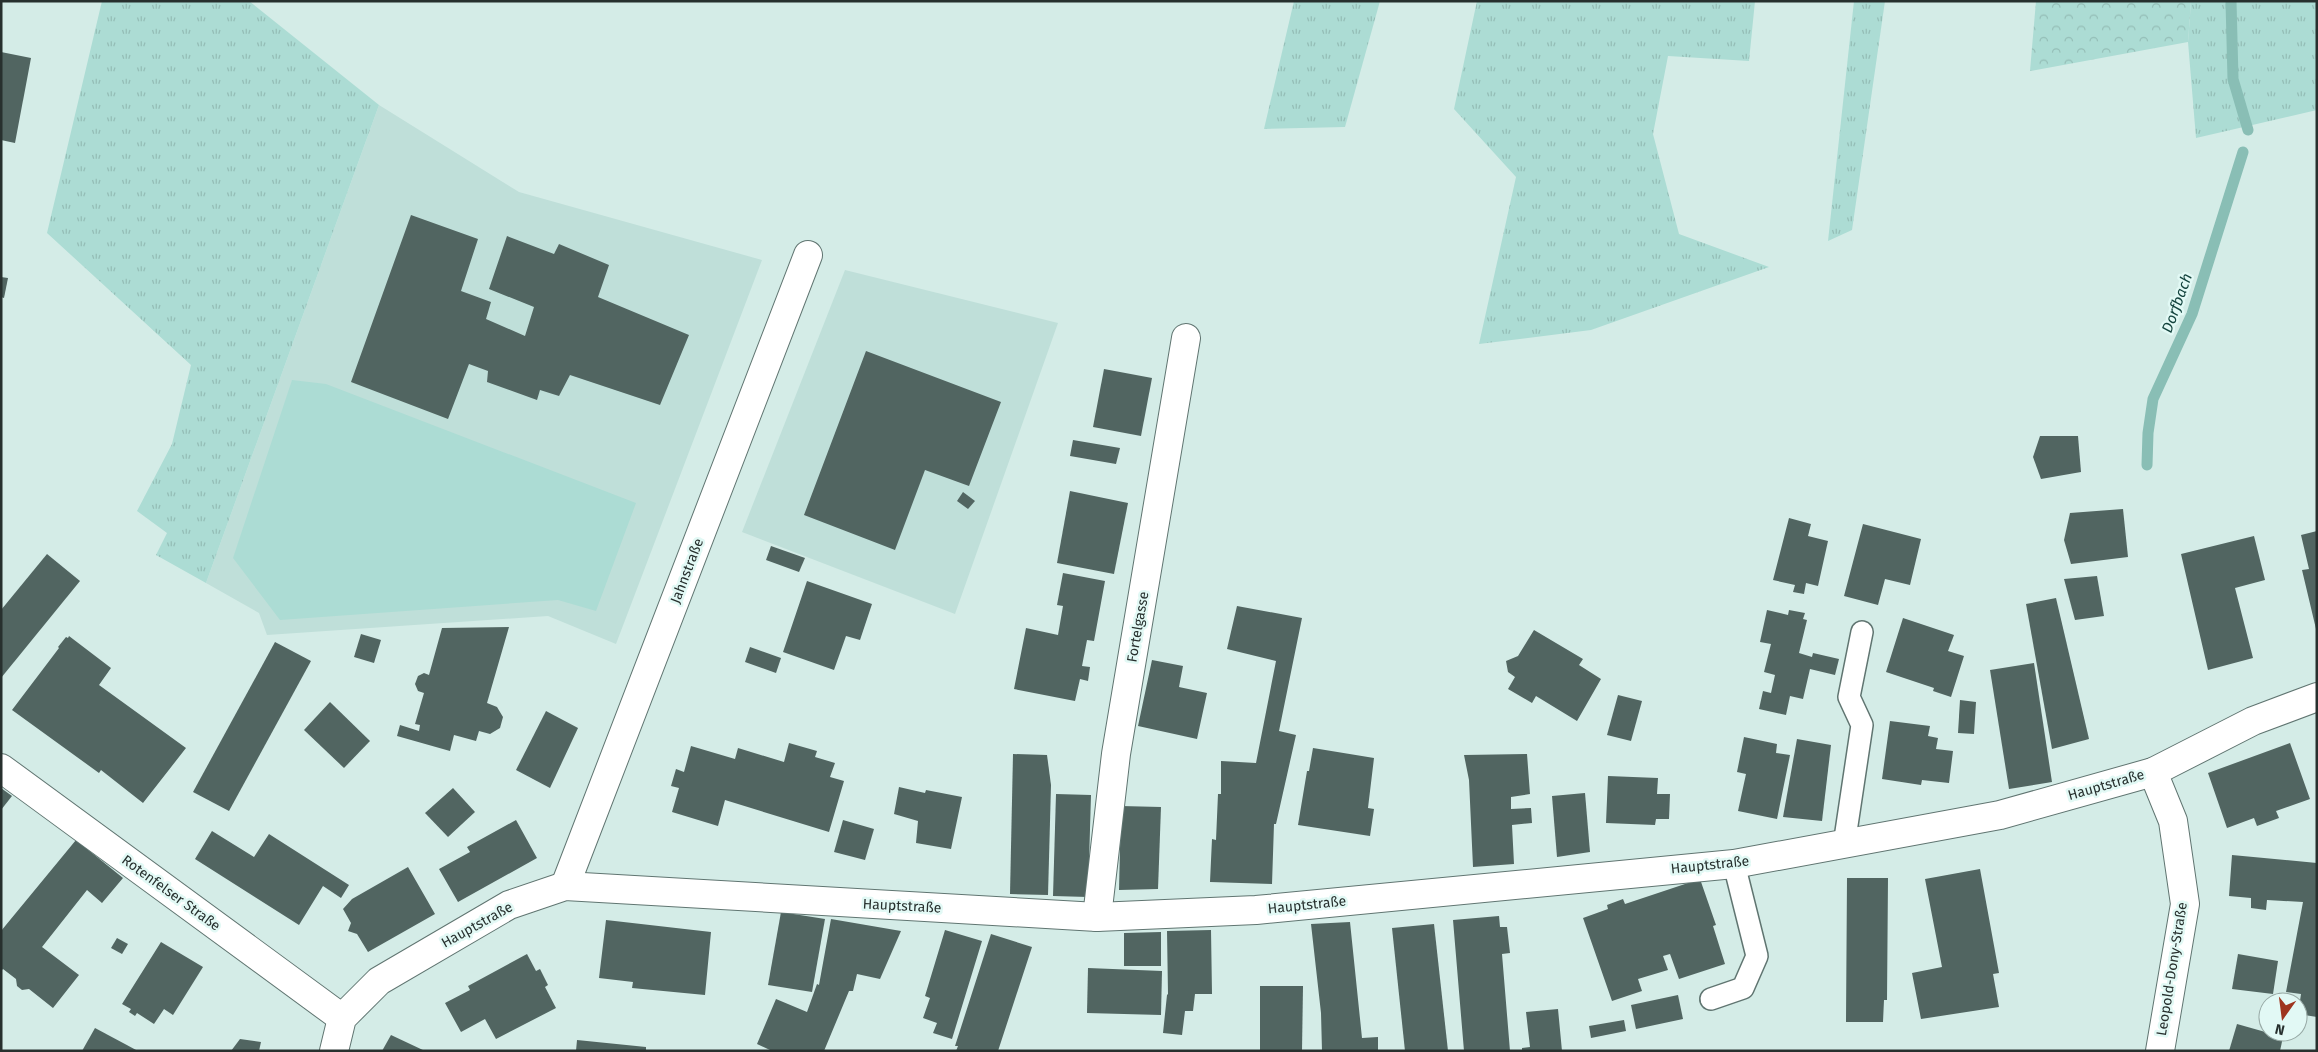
<svg xmlns="http://www.w3.org/2000/svg" width="2318" height="1052" font-family="'Fira Sans',sans-serif">
  <defs>
    <pattern id="grass-tufts" width="24" height="20" patternUnits="userSpaceOnUse" patternTransform="scale(1.25)"><rect width="24" height="20" fill="#acdcd4"/><path d="M3 7l-1-3M5 7V3M7 7l1-3M15 17l-1-3M17 17v-4M19 17l1-3" fill="none" stroke="#94bdb6"/></pattern>
    <pattern id="forest-crowns" width="20" height="18" patternUnits="userSpaceOnUse" patternTransform="scale(1.25)"><rect width="20" height="18" fill="#acdcd4"/><path d="M2 6a3 3 0 1 1 6 0M12 15a3 3 0 1 1 6 0" fill="none" stroke="#94bdb6"/></pattern>
  </defs>
  <rect width="100%" height="100%" fill="#d4ece7"/>
  <g fill="#bfdfd9">
    <polygon points="379,105 519,192 762,260 616,644 548,616 267,635 259,613 206,583"/>
    <polygon points="845,270 1058,323 955,614 742,532"/>
  </g>
  <g fill="url(#grass-tufts)">
    <polygon points="102,1 249,1 379,105 206,583 156,555 167,533 137,511 172,444 191,365 47,233"/>
    <polygon points="1294,1 1380,1 1345,127 1264,129"/>
    <polygon points="1477,1 1755,1 1749,61 1668,56 1653,134 1679,234 1769,267 1591,330 1479,344 1516,177 1454,109"/>
    <polygon points="1854,1 1885,1 1852,230 1828,241"/>
    <polygon points="2191,1 2317,1 2317,110 2196,138 2188,42"/>
  </g>
  <polygon fill="url(#forest-crowns)" points="2036,1 2191,1 2188,42 2030,71"/>
  <polygon fill="#acdcd4" points="292,380 326,384 636,503 596,611 558,600 280,620 233,558"/>
  <g fill="none" stroke-linecap="round" stroke-linejoin="round">
    <g stroke="#89beb5" stroke-width="11">
      <polyline points="2231,1 2233,79 2248,130"/>
      <polyline points="2147,465 2148,433 2153,399 2192,314 2243,152"/>
    </g>
  </g>
  <g fill="#516561">
    <polygon points="1,52 31,58 15,143 1,140"/>
    <polygon points="411,215 478,239 461,291 491,302 486,319 525,336 534,307 489,289 507,236 554,254 559,244 609,265 598,297 689,335 660,405 570,375 559,396 540,390 537,400 487,382 488,371 469,364 448,419 351,382"/>
    <polygon points="1,277 8,278 4,298 1,297"/>
    <polygon points="866,351 1001,402 969,486 925,470 895,550 804,515"/>
    <polygon points="1104,369 1152,378 1141,436 1093,427"/>
    <polygon points="2040,436 2078,436 2081,472 2041,479 2033,457"/>
    <polygon points="1073,440 1120,448 1116,464 1070,456"/>
    <polygon points="1070,491 1128,503 1114,574 1057,563"/>
    <polygon points="963,492 975,501 968,509 957,501"/>
    <polygon points="2123,509 2128,557 2071,564 2064,540 2070,513"/>
    <polygon points="1789,518 1811,524 1808,536 1828,541 1818,586 1806,583 1804,594 1793,592 1795,585 1773,580"/>
    <polygon points="1863,524 1921,539 1910,585 1885,579 1878,605 1844,596"/>
    <polygon points="2317,531 2317,629 2316,629 2302,570 2309,569 2301,535"/>
    <polygon points="2254,536 2265,580 2235,588 2253,658 2208,670 2181,554"/>
    <polygon points="771,546 805,558 799,572 766,560"/>
    <polygon points="47,554 80,581 1,678 1,610"/>
    <polygon points="1063,573 1105,581 1094,641 1087,640 1082,666 1090,667 1088,681 1080,679 1075,701 1014,689 1026,628 1058,635 1063,606 1057,605"/>
    <polygon points="2097,576 2104,616 2075,620 2064,579"/>
    <polygon points="807,581 872,604 860,640 846,636 834,670 783,652"/>
    <polygon points="2056,598 2089,739 2052,749 2026,604"/>
    <polygon points="1237,606 1302,618 1279,731 1296,735 1276,824 1274,824 1272,884 1210,882 1212,839 1216,840 1218,794 1221,794 1221,761 1256,763 1276,661 1227,649"/>
    <polygon points="1767,610 1788,615 1789,610 1805,613 1803,619 1807,620 1799,653 1812,657 1813,653 1839,659 1835,675 1810,669 1803,699 1790,696 1786,715 1759,709 1763,691 1771,693 1775,675 1764,672 1771,644 1760,642"/>
    <polygon points="1903,618 1954,635 1948,651 1964,656 1951,697 1933,691 1934,688 1886,672"/>
    <polygon points="509,627 487,703 497,707 503,717 500,728 490,734 479,731 476,741 454,735 450,751 397,736 400,725 419,731 420,725 415,724 424,693 418,691 415,684 418,676 424,673 429,675 442,628"/>
    <polygon points="1534,630 1583,659 1579,665 1601,679 1577,721 1536,696 1532,703 1508,689 1515,677 1508,672 1506,661 1518,656"/>
    <polygon points="361,634 381,640 374,663 354,657"/>
    <polygon points="69,636 111,668 99,685 186,748 143,803 101,770 99,773 12,710 59,648 58,647 66,637 68,638"/>
    <polygon points="275,642 311,661 229,811 193,792"/>
    <polygon points="750,647 781,658 776,673 745,662"/>
    <polygon points="1152,660 1183,666 1179,687 1207,693 1197,739 1138,726"/>
    <polygon points="2034,663 2052,782 2009,789 1990,670"/>
    <polygon points="1618,695 1642,701 1631,741 1607,735"/>
    <polygon points="1960,700 1976,702 1974,734 1958,733"/>
    <polygon points="330,702 370,741 344,768 304,730"/>
    <polygon points="546,711 578,728 550,788 516,770"/>
    <polygon points="1890,721 1930,726 1928,736 1938,738 1936,749 1953,751 1949,783 1922,780 1921,785 1882,779"/>
    <polygon points="1744,737 1777,744 1776,753 1790,755 1777,819 1738,811 1746,774 1737,772"/>
    <polygon points="1797,739 1831,745 1822,821 1783,817"/>
    <polygon points="789,743 817,751 815,757 835,763 830,777 844,781 829,832 725,800 718,826 672,812 679,788 671,786 676,769 684,772 691,746 735,759 738,748 784,762"/>
    <polygon points="2290,743 2310,799 2276,811 2279,818 2257,826 2254,818 2227,828 2208,773"/>
    <polygon points="1313,748 1374,758 1368,808 1374,809 1370,836 1298,825 1307,771 1309,771"/>
    <polygon points="1013,754 1047,755 1051,785 1048,895 1010,894"/>
    <polygon points="1527,754 1530,794 1511,797 1511,809 1531,808 1532,823 1512,825 1514,864 1473,867 1469,780 1464,755"/>
    <polygon points="1608,776 1658,778 1657,794 1670,794 1669,819 1656,819 1655,825 1606,823"/>
    <polygon points="899,787 925,793 926,790 962,797 951,849 916,843 918,821 894,814"/>
    <polygon points="1,788 12,796 1,810"/>
    <polygon points="453,788 475,812 448,837 425,813"/>
    <polygon points="1585,793 1590,852 1557,857 1552,796"/>
    <polygon points="1056,794 1091,795 1088,897 1053,896"/>
    <polygon points="1121,806 1161,807 1158,889 1119,890"/>
    <polygon points="516,820 537,858 458,902 439,869 470,852 467,847"/>
    <polygon points="843,820 874,829 865,860 834,852"/>
    <polygon points="212,831 254,857 269,834 349,885 341,898 323,886 299,925 195,859"/>
    <polygon points="76,840 123,878 102,903 87,890 42,947 79,975 53,1008 29,989 22,990 17,986 16,979 3,969 1,971 1,931"/>
    <polygon points="2232,855 2317,863 2317,1017 2298,1014 2301,994 2286,992 2303,902 2267,900 2266,910 2251,908 2251,898 2229,896"/>
    <polygon points="408,867 435,914 368,952 357,934 348,931 351,923 343,909 352,899"/>
    <polygon points="1980,869 1999,973 1993,974 1999,1007 1921,1019 1912,973 1942,967 1925,879"/>
    <polygon points="1847,878 1888,878 1887,1000 1884,1000 1883,1022 1846,1022"/>
    <polygon points="1700,879 1716,925 1713,926 1725,964 1679,979 1670,954 1663,956 1668,970 1638,979 1642,991 1612,1001 1583,918 1608,909 1607,905 1623,899 1625,904"/>
    <polygon points="781,912 825,919 812,992 768,985"/>
    <polygon points="1499,916 1500,927 1507,927 1510,953 1502,954 1510,1051 1464,1051 1453,920"/>
    <polygon points="831,919 901,931 880,979 857,974 853,991 849,991 824,1051 772,1051 757,1044 776,999 807,1012 817,984 819,985"/>
    <polygon points="606,920 711,932 705,995 632,988 633,982 599,978"/>
    <polygon points="1350,922 1362,1038 1378,1037 1378,1051 1322,1051 1321,1013 1311,924"/>
    <polygon points="1434,924 1448,1051 1405,1051 1392,928"/>
    <polygon points="945,930 982,941 952,1039 933,1033 937,1023 923,1018 930,998 925,996"/>
    <polygon points="1211,930 1212,994 1195,994 1193,1011 1185,1011 1182,1035 1163,1033 1167,995 1168,994 1167,931"/>
    <polygon points="1161,932 1161,966 1124,966 1124,933"/>
    <polygon points="991,934 1032,947 998,1051 956,1051 958,1046 955,1046"/>
    <polygon points="117,938 128,944 122,954 111,948"/>
    <polygon points="161,942 203,967 173,1015 164,1009 154,1024 137,1013 135,1016 129,1012 131,1009 122,1004"/>
    <polygon points="527,954 536,971 540,969 548,985 545,987 556,1008 496,1039 485,1019 461,1032 445,1003 470,990 468,986"/>
    <polygon points="2238,954 2278,961 2273,994 2232,989"/>
    <polygon points="1088,968 1162,971 1161,1015 1087,1013"/>
    <polygon points="1260,986 1303,986 1302,1051 1260,1051"/>
    <polygon points="1678,995 1683,1019 1636,1029 1631,1005"/>
    <polygon points="1558,1009 1562,1051 1522,1051 1522,1048 1530,1047 1526,1012"/>
    <polygon points="1624,1020 1626,1031 1591,1038 1589,1026"/>
    <polygon points="2237,1024 2283,1037 2280,1051 2229,1051"/>
    <polygon points="95,1028 138,1051 82,1051"/>
    <polygon points="391,1035 425,1051 382,1051"/>
    <polygon points="240,1039 261,1042 259,1051 231,1051"/>
    <polygon points="577,1040 646,1047 646,1051 576,1051"/>
  </g>
  <g fill="none" stroke-linecap="round" stroke-linejoin="round">
    <g stroke="#607571" stroke-width="24">
      <g id="service">
        <polyline points="1844,845 1862,725 1849,697 1862,632"/>
        <polyline points="1711,999 1743,988 1757,956 1734,864"/>
      </g>
    </g>
    <g stroke="#607571" stroke-width="30">
      <g id="minor">
        <polyline points="1,768 342,1018"/>
        <polyline points="2153,772 2173,821 2185,904 2160,1051"/>
        <polyline points="565,886 808,255"/>
        <polyline points="1097,917 1116,754 1186,338"/>
        <polyline points="334,1051 342,1018 379,981 509,905 565,886 1097,917 1256,910 1734,864 2000,815 2153,772 2253,721 2317,697"/>
      </g>
    </g>
    <use href="#service" stroke="#fff" stroke-width="21"/>
    <use href="#minor" stroke="#fff" stroke-width="28"/>
  </g>
  <g text-anchor="middle" dominant-baseline="central" stroke-width="5" stroke-linejoin="round" paint-order="stroke">
    <g font-size="14" fill="#27302e" stroke="#e2f9f5">
      <text transform="translate(687 571) rotate(-69)">Jahnstraße</text>
      <text transform="translate(1138 627) rotate(-80)">Fortelgasse</text>
      <text transform="translate(2106 785) rotate(-16)">Hauptstraße</text>
      <text transform="translate(1710 865) rotate(-6)">Hauptstraße</text>
      <text transform="translate(171 893) rotate(36)">Rotenfelser Straße</text>
      <text transform="translate(1307 905) rotate(-6)">Hauptstraße</text>
      <text transform="translate(902 906) rotate(3)">Hauptstraße</text>
      <text transform="translate(477 925) rotate(-29)">Hauptstraße</text>
      <text transform="translate(2172 969) rotate(-81)">Leopold-Dony-Straße</text>
    </g>
    <g font-size="15" font-style="italic" fill="#13433d" stroke="#e2f9f5">
      <text transform="translate(2177 303) rotate(-70)">Dorfbach</text>
    </g>
  </g>
  <rect width="2318" height="1052" fill="none" stroke="#27302e" stroke-width="5"/>
  <g transform="translate(2283 1017) rotate(194)"><circle r="24" fill="#e2f9f5" stroke="#97a9a5"/>
  <path d="M0-4L9 19L0 12L-9 19Z" fill="#9e351f"/>
  <text y="-8" font-size="14" font-weight="bold" text-anchor="middle" fill="#27302e">N</text>
  </g>
</svg>
